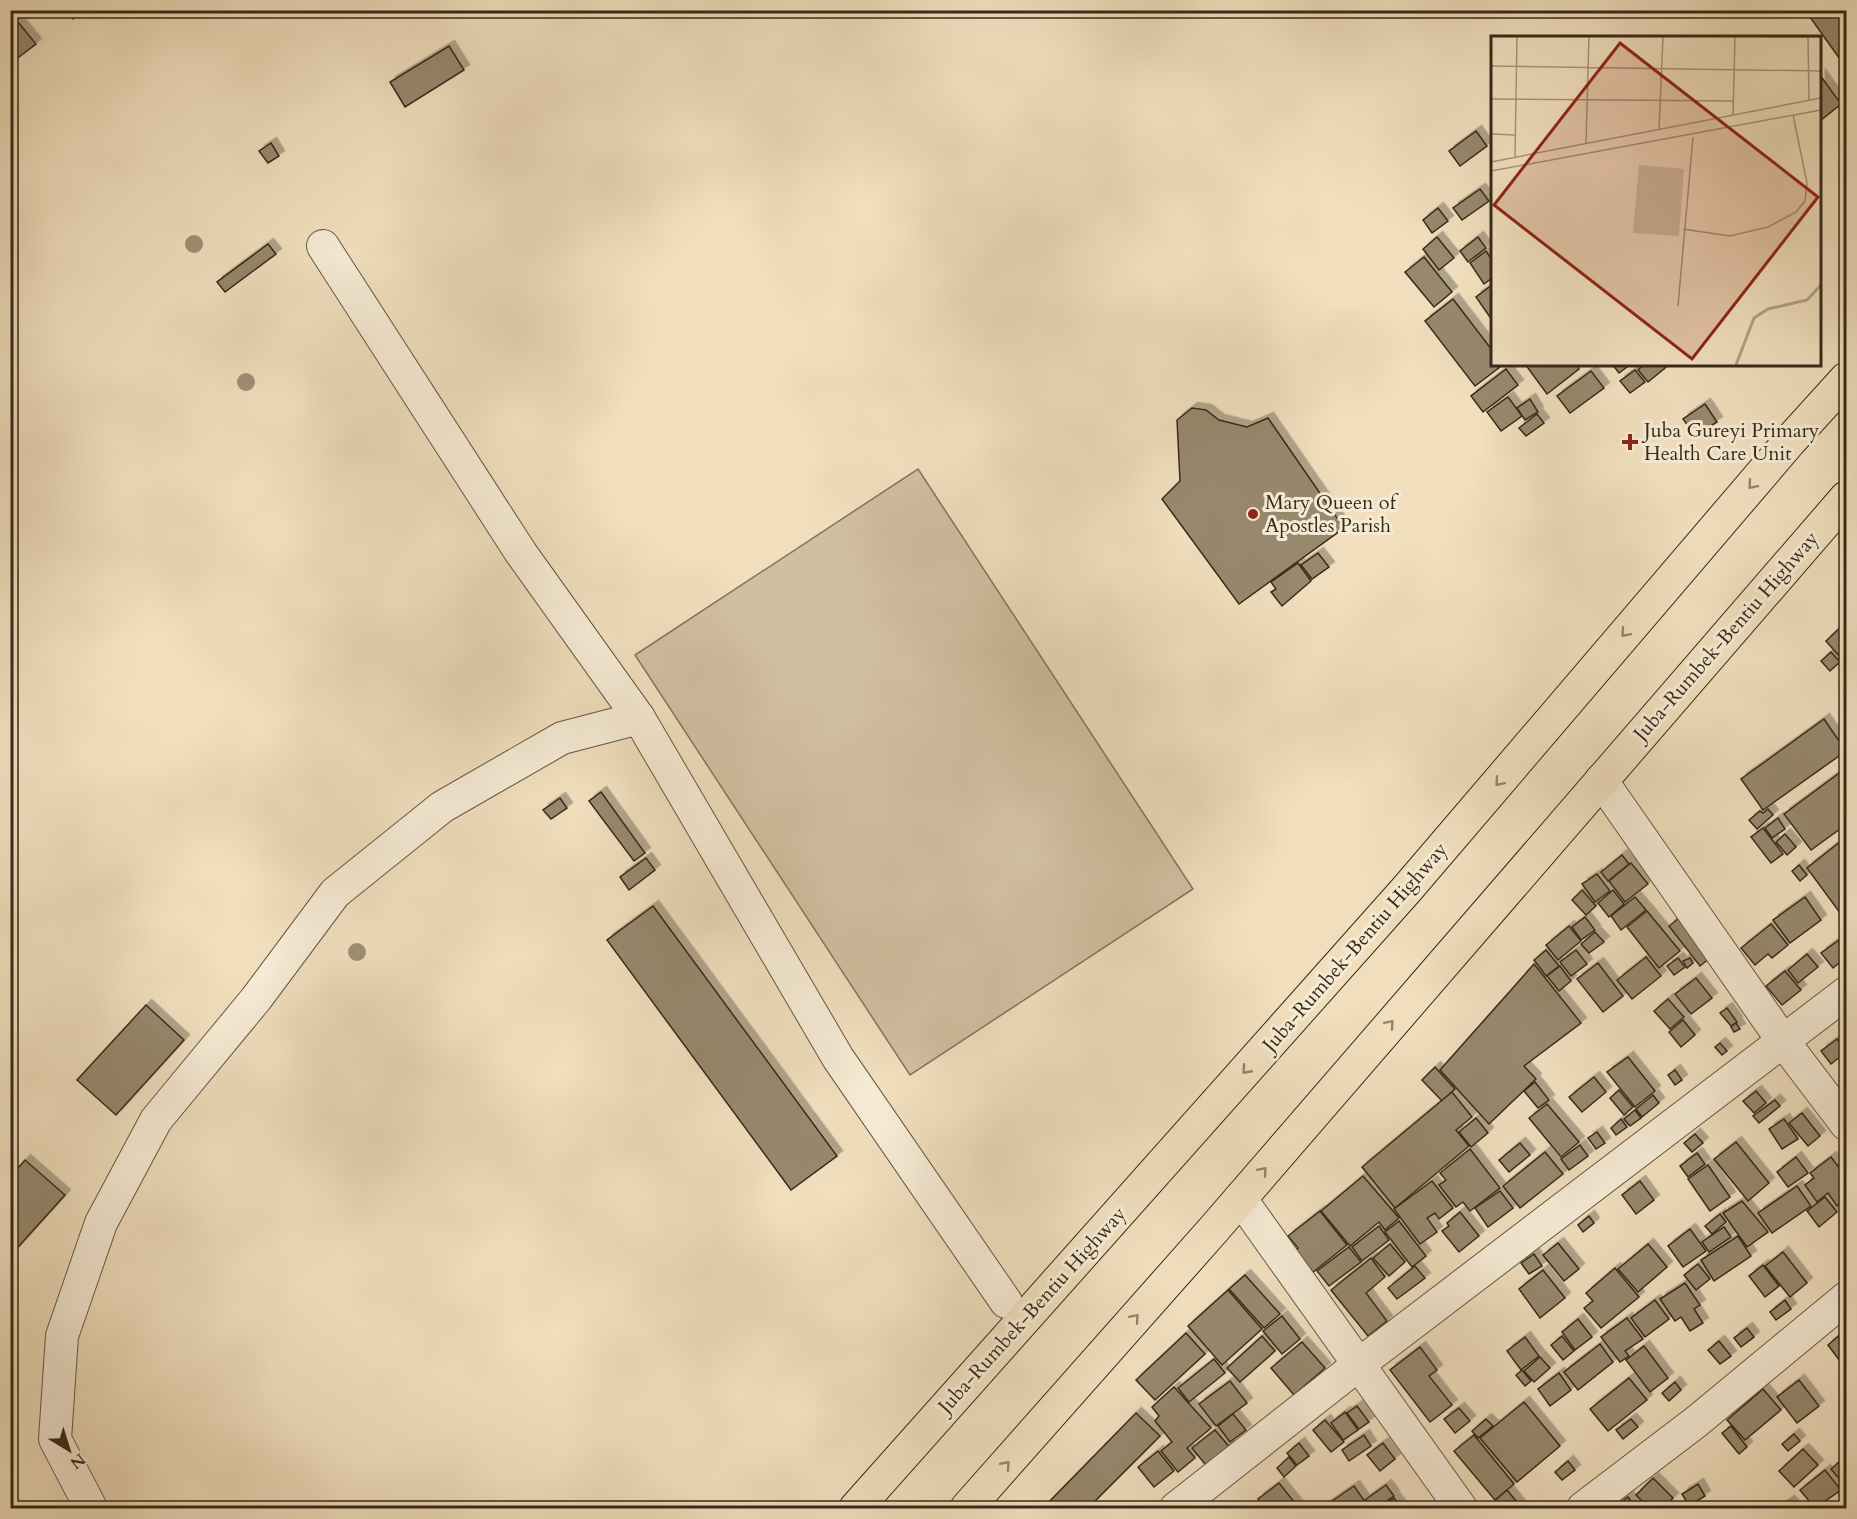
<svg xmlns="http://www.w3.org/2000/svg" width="1857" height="1519" font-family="Cardo,serif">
  <defs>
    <filter id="shadow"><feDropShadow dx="5.5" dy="-5.5" stdDeviation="0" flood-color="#0004"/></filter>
  </defs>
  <rect width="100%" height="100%" fill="#f0debd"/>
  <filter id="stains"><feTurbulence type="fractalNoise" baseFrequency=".00333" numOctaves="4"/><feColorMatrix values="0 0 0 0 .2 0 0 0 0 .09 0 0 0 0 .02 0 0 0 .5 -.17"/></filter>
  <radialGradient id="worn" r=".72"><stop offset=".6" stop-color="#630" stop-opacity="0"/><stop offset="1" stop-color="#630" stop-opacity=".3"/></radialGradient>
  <polygon fill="#d1bfa1" stroke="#84745d" stroke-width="1.5" points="918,469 1193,889 910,1075 635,655"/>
  <g fill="#97886e" stroke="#372a19" stroke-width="1.5" filter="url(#shadow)">
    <polygon points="66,10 83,10 73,19"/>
    <polygon points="1805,10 1846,10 1846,58 1842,62"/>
    <polygon points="10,12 36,44 11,63 10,62"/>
    <polygon points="449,46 464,70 405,107 390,82"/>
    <polygon points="1820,75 1841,104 1820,121"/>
    <polygon points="1476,131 1487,146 1460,166 1449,151"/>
    <polygon points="271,143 279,156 268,163 259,151"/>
    <polygon points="1480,189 1489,201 1462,220 1453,208"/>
    <polygon points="1438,208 1448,221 1432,233 1423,220"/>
    <polygon points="1437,237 1454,258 1439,270 1423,249"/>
    <polygon points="1478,237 1486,248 1468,262 1460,251"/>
    <polygon points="268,244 276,254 225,292 217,282"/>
    <polygon points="1486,251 1492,260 1492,278 1484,284 1470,263"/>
    <polygon points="1424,257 1452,292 1434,307 1405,272"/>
    <polygon points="1492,285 1492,320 1476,297"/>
    <polygon points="1453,299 1492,350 1492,364 1504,364 1475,386 1425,321"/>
    <polygon points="1525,364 1576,364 1579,369 1547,394"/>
    <polygon points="1612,364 1631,364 1619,373"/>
    <polygon points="1644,364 1670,364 1648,382 1638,370"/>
    <polygon points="1506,369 1518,385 1483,412 1471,396"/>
    <polygon points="1635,370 1645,382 1630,393 1620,381"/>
    <polygon points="1591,371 1604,388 1570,413 1557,396"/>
    <polygon points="1508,397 1522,416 1501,431 1487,412"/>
    <polygon points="1530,399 1538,412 1525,420 1517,408"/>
    <polygon points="1705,404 1717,422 1695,436 1683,419"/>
    <polygon points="1192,408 1206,410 1219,420 1247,427 1268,418 1344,528 1239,604 1162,499 1180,481 1177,420"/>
    <polygon points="1537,414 1544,423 1526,436 1519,428"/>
    <polygon points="1318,553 1329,567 1312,579 1301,565"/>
    <polygon points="1298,563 1311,581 1282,606 1271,592 1276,589 1271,582"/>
    <polygon points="1846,622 1846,664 1826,641"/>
    <polygon points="1831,652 1840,662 1830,671 1821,661"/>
    <polygon points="1824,719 1846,751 1763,810 1741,779"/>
    <polygon points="1846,768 1846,815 1840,820 1844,826 1811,850 1784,814"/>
    <polygon points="601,792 645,853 634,861 589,801"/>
    <polygon points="560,798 567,808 551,819 543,810"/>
    <polygon points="1768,809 1773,815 1757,829 1749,820 1760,811 1763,813"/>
    <polygon points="1778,818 1785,829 1772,838 1765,828"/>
    <polygon points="1763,828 1783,854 1771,863 1751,837"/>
    <polygon points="1785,834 1796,847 1787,855 1776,842"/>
    <polygon points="1846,837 1846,921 1807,868"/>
    <polygon points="1622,855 1629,864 1608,881 1601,872"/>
    <polygon points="646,858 655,870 629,890 620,877"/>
    <polygon points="1631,863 1648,884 1625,902 1609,881"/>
    <polygon points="1799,865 1807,875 1800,881 1792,871"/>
    <polygon points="1597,874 1610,891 1595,902 1582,884"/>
    <polygon points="1582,890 1596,906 1586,915 1572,900"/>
    <polygon points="1613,890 1624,904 1609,917 1598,903"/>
    <polygon points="1635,897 1646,910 1621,930 1611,916"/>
    <polygon points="1805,897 1821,920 1790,943 1773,920"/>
    <polygon points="653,906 837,1156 791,1190 607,940"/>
    <polygon points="1647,911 1680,951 1659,968 1627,927"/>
    <polygon points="1585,917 1595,930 1581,940 1572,927"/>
    <polygon points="1679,918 1710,958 1700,966 1669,926"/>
    <polygon points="1771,924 1788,945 1772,958 1768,954 1755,965 1741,948"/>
    <polygon points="1569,926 1581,941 1558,960 1546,945"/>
    <polygon points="1595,932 1604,942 1589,953 1581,944"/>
    <polygon points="1839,940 1846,950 1846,957 1833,968 1821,953"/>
    <polygon points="1546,950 1559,966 1546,976 1534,960"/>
    <polygon points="1576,950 1587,964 1571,976 1560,962"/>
    <polygon points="1807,954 1818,967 1798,983 1788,970"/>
    <polygon points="1646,957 1661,976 1632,999 1617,980"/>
    <polygon points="1678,958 1685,967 1674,975 1667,966"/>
    <polygon points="1690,958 1693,963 1687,968 1683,961"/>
    <polygon points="1598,963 1623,996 1603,1012 1577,979"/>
    <polygon points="1534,964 1581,1023 1524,1066 1536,1079 1489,1124 1440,1070"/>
    <polygon points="1560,966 1571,981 1559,991 1547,976"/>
    <polygon points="1785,971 1801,990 1782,1005 1766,986"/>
    <polygon points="1696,978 1712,998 1691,1014 1675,994"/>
    <polygon points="1668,999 1684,1017 1670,1029 1654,1011"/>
    <polygon points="146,1005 184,1040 116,1115 77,1080"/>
    <polygon points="1727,1008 1737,1022 1731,1026 1720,1013"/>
    <polygon points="1683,1020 1695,1035 1681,1047 1669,1032"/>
    <polygon points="1736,1023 1740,1029 1734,1032 1731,1027"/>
    <polygon points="1837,1039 1846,1052 1831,1064 1821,1051"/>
    <polygon points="1720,1043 1727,1051 1722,1055 1715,1047"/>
    <polygon points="1628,1057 1655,1091 1635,1107 1607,1072"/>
    <polygon points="1435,1067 1455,1089 1442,1101 1422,1080"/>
    <polygon points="1675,1070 1682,1080 1675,1085 1668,1075"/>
    <polygon points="1594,1077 1606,1092 1582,1112 1569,1097"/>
    <polygon points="1535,1082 1549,1100 1538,1108 1524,1091"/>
    <polygon points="1619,1090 1633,1107 1624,1115 1610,1098"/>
    <polygon points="1756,1091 1766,1103 1754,1113 1743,1101"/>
    <polygon points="1452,1092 1472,1117 1456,1130 1469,1146 1395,1208 1362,1167"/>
    <polygon points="1653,1095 1659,1103 1642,1117 1636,1109"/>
    <polygon points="1775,1100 1780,1106 1759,1123 1753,1116"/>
    <polygon points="1547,1104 1579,1142 1561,1157 1529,1118"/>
    <polygon points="1635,1110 1641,1118 1630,1126 1624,1119"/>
    <polygon points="1802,1113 1820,1136 1808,1146 1789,1123"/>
    <polygon points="1476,1118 1488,1133 1471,1147 1459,1132"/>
    <polygon points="1621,1119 1627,1127 1616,1135 1611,1128"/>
    <polygon points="1784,1119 1798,1139 1782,1149 1769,1129"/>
    <polygon points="1597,1132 1605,1143 1596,1149 1588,1138"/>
    <polygon points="1695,1134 1703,1143 1692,1152 1684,1143"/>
    <polygon points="1736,1142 1769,1183 1748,1201 1714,1159"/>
    <polygon points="1520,1143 1530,1155 1509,1172 1499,1160"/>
    <polygon points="1580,1145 1588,1156 1569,1170 1561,1159"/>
    <polygon points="1470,1149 1500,1188 1470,1211 1463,1202 1456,1207 1439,1185 1446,1180 1440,1173"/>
    <polygon points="1545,1152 1563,1174 1520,1208 1503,1186"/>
    <polygon points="1697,1153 1705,1164 1688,1177 1680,1166"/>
    <polygon points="1796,1157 1808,1173 1788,1187 1777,1172"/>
    <polygon points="1831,1157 1846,1177 1846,1198 1837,1206 1828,1193 1817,1202 1805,1185 1814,1178 1810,1173"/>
    <polygon points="25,1160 65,1195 10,1256 10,1177"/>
    <polygon points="1708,1165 1730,1197 1710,1211 1688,1179"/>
    <polygon points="1363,1176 1399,1218 1385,1230 1379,1222 1350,1246 1321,1211"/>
    <polygon points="1432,1181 1453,1208 1439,1219 1435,1213 1427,1218 1437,1232 1420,1244 1394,1209"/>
    <polygon points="1640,1181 1654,1200 1636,1214 1622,1195"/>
    <polygon points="1797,1186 1811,1206 1772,1233 1758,1213"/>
    <polygon points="1500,1191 1513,1208 1488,1227 1475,1208"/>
    <polygon points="1825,1197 1837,1212 1819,1227 1807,1211"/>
    <polygon points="1742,1201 1768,1232 1747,1247 1723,1213"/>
    <polygon points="1320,1211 1347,1245 1312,1273 1294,1251 1298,1248 1288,1236"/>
    <polygon points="1460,1212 1479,1236 1459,1252 1442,1231 1449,1226 1447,1223"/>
    <polygon points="1720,1214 1726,1222 1712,1234 1705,1226"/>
    <polygon points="1589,1216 1594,1223 1583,1232 1578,1225"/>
    <polygon points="1399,1221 1426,1256 1412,1267 1385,1232"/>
    <polygon points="1379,1226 1389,1240 1362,1261 1352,1247"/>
    <polygon points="1724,1227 1731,1237 1709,1252 1702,1242"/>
    <polygon points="1690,1229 1706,1251 1683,1267 1668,1246"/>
    <polygon points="1738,1236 1751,1256 1714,1281 1701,1260"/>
    <polygon points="1558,1243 1579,1269 1564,1281 1543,1255"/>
    <polygon points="1390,1244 1405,1262 1389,1276 1373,1258"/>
    <polygon points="1648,1244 1667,1267 1638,1292 1618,1269"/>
    <polygon points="1349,1247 1361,1262 1329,1286 1317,1271"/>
    <polygon points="1783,1252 1807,1283 1790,1297 1765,1266"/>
    <polygon points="1534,1254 1542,1266 1529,1274 1521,1263"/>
    <polygon points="1371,1258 1385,1277 1366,1293 1387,1321 1368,1336 1331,1290"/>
    <polygon points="1698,1264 1710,1279 1696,1290 1684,1275"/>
    <polygon points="1763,1265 1779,1286 1765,1297 1749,1276"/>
    <polygon points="1415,1266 1425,1278 1397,1299 1388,1288"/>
    <polygon points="1615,1268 1639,1297 1601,1328 1584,1308 1593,1301 1586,1293"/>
    <polygon points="1543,1270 1565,1298 1540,1318 1519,1289"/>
    <polygon points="1245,1275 1280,1314 1264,1328 1229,1289"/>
    <polygon points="1685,1283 1700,1305 1694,1309 1703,1323 1690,1331 1681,1317 1675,1321 1660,1299"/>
    <polygon points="1228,1290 1262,1329 1222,1365 1188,1326"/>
    <polygon points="1655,1300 1669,1319 1645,1337 1631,1318"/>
    <polygon points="1785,1300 1791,1309 1776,1320 1770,1312"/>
    <polygon points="1282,1316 1300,1339 1282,1354 1263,1331"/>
    <polygon points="1627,1318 1643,1339 1625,1351 1629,1356 1620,1362 1601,1337"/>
    <polygon points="1578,1319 1592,1337 1575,1350 1562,1332"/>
    <polygon points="1747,1328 1754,1337 1741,1347 1734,1338"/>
    <polygon points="1186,1333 1205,1354 1155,1400 1136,1380"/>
    <polygon points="1842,1333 1846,1340 1846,1369 1828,1345"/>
    <polygon points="1262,1336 1275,1351 1240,1382 1227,1368"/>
    <polygon points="1562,1336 1574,1351 1563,1360 1551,1345"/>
    <polygon points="1525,1337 1539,1356 1521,1370 1507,1351"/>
    <polygon points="1719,1341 1731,1356 1720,1364 1708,1350"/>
    <polygon points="1302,1342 1325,1368 1294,1395 1271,1368"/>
    <polygon points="1600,1344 1613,1362 1578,1390 1564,1372"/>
    <polygon points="1644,1346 1668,1378 1650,1392 1626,1360"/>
    <polygon points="1420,1347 1437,1370 1429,1376 1452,1405 1430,1422 1390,1370"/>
    <polygon points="1540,1357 1550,1368 1534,1382 1524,1371"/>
    <polygon points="1214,1359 1225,1373 1189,1402 1178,1388"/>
    <polygon points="1522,1370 1531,1381 1525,1386 1516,1375"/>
    <polygon points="1559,1373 1571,1390 1550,1406 1538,1389"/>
    <polygon points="1629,1378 1647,1400 1608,1431 1590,1409"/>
    <polygon points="1799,1380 1819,1406 1797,1423 1777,1397"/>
    <polygon points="1230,1381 1247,1403 1216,1426 1199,1404"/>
    <polygon points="1675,1382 1681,1390 1669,1401 1662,1393"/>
    <polygon points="1174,1387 1211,1428 1187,1448 1195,1458 1178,1472 1161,1451 1172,1442 1155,1421 1159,1416 1152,1407"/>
    <polygon points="1763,1389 1781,1410 1745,1440 1727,1420"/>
    <polygon points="1524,1402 1560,1446 1517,1482 1480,1438"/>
    <polygon points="1357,1406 1369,1422 1359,1429 1347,1413"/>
    <polygon points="1459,1408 1470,1421 1455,1433 1444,1419"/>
    <polygon points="1345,1412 1358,1430 1343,1440 1331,1423"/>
    <polygon points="1136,1413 1160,1436 1088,1508 1043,1508"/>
    <polygon points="1233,1414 1246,1430 1230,1442 1218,1426"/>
    <polygon points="1486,1419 1493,1426 1478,1438 1472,1431"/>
    <polygon points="1631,1419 1638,1427 1623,1439 1616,1430"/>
    <polygon points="1325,1420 1344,1442 1331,1452 1313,1430"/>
    <polygon points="1731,1426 1747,1447 1739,1454 1722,1433"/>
    <polygon points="1215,1430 1232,1450 1209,1469 1192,1448"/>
    <polygon points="1794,1434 1800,1441 1788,1451 1782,1444"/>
    <polygon points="1364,1435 1371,1446 1349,1461 1342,1450"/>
    <polygon points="1474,1435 1514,1484 1495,1500 1454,1451"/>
    <polygon points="1299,1443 1309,1456 1297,1465 1287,1453"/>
    <polygon points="1383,1443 1395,1459 1380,1471 1367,1455"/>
    <polygon points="1803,1449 1818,1465 1794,1487 1779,1471"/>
    <polygon points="1158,1451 1174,1471 1154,1487 1138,1467"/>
    <polygon points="1846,1456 1846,1487 1831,1469"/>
    <polygon points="1289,1457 1296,1466 1284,1477 1277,1468"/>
    <polygon points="1568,1461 1575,1470 1562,1480 1555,1472"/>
    <polygon points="1825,1470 1841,1490 1815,1508 1800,1490"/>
    <polygon points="1653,1478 1673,1498 1663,1508 1649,1508 1636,1495"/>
    <polygon points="1279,1483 1299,1508 1265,1508 1258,1499"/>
    <polygon points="1698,1484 1705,1496 1689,1506 1682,1494"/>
    <polygon points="1386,1485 1394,1496 1376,1508 1371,1508 1365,1500"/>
    <polygon points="1354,1486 1368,1506 1364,1508 1322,1508"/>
    <polygon points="1507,1490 1522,1508 1495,1508 1491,1504"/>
    <polygon points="1628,1497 1634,1505 1629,1508 1620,1508 1617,1505"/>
    <polygon points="1394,1498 1402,1508 1378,1508"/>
    <polygon points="1789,1501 1795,1508 1779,1508"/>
  </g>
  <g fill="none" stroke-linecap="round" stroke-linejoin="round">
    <g stroke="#655742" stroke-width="34">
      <g id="minor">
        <polyline points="323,246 521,553 639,718 838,1058 1006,1302"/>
        <polyline points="1601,780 1783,1041 1846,1124"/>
        <polyline points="1240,1198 1461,1508"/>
        <polyline points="91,1508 55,1439 62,1336 101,1223 156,1120 256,999 335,893 442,807 562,738 639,718"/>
        <polyline points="1176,1508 1358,1365 1846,993"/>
        <polyline points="1583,1508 1696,1422 1846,1298"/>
      </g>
    </g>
    <g stroke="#372a19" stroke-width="35">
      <g id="highway">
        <polyline points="856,1508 1407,889 1789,442 1846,379"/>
        <polyline points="967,1508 1214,1229 1846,498"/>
      </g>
    </g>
    <use href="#minor" stroke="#f5ead4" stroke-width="32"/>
    <use href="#highway" stroke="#f0debd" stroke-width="33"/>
  </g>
  <g fill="#a08f76">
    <circle cx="194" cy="244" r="9"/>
    <circle cx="246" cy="382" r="9"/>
    <circle cx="357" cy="952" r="9"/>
  </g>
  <defs><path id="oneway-chevron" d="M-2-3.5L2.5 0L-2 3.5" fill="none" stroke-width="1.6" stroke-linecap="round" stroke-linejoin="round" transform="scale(1.5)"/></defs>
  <g stroke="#94846b">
    <use href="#oneway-chevron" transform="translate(1752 485) rotate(131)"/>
    <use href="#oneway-chevron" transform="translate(1625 633) rotate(131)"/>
    <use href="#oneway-chevron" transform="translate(1499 782) rotate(131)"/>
    <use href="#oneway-chevron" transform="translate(1390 1024) rotate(-49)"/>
    <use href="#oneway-chevron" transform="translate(1246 1070) rotate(132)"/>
    <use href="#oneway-chevron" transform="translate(1263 1171) rotate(-49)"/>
    <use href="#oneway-chevron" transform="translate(1135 1318) rotate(-49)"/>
    <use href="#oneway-chevron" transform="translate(1006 1465) rotate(-49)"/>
  </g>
  <g fill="#8f2418" stroke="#f5ead4" stroke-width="2">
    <path d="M1627 433h6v6h6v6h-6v6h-6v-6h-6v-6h6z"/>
    <circle cx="1253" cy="514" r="6"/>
  </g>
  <g text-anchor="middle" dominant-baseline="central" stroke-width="6" stroke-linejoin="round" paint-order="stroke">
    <g font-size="20" fill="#372a19" stroke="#f5ead4" text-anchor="start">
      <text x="1644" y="430">Juba Gureyi Primary<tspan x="1644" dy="23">Health Care Unit</tspan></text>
      <text x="1265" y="502">Mary Queen of<tspan x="1265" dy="23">Apostles Parish</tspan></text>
    </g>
    <g font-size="20" fill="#372a19" stroke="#f5ead4">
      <text transform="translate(1726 636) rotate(-49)">Juba-Rumbek-Bentiu Highway</text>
      <text transform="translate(1355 947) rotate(-49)">Juba-Rumbek-Bentiu Highway</text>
      <text transform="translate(1032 1310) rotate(-48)">Juba-Rumbek-Bentiu Highway</text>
    </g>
  </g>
  <g transform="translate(1491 36)">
    <rect width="330" height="330" fill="#f0debd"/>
    <path d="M148,129L193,133L188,200L142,197Z" fill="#d1bfa1"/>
    <path fill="none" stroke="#b1a185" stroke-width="3" d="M245,329L263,282L277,273L316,264L330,249"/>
    <path fill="none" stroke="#a6967b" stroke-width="1.5" d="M276,1H330M317,1L318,64M0,30L330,35M0,63L242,65M242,79L244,1M168,93L172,1M0,98L24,99M95,107L98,1M24,121L26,1M0,126L330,62M0,135L330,74M192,193L239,200L277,191L305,176L314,165L316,147L302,79M187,270L202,101"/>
    <path fill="#8f2418" fill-opacity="0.15" stroke="#8f2418" stroke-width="3" d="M129,7L327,161L201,323L3,169Z"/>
    <rect width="330" height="330" fill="none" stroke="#372a19" stroke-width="3"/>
  </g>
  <rect width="1857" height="1519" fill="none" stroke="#f0debd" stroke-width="36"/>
  <rect x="12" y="12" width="1833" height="1495" fill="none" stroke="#372a19" stroke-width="3"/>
  <rect x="18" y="18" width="1821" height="1483" fill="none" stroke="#372a19" stroke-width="1.5"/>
  <g transform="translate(69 1450) rotate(142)" stroke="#f5ead4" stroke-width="4.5" paint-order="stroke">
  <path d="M0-4.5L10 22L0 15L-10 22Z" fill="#372a19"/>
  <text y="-9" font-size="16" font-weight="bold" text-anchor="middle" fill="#372a19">N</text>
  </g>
  <rect width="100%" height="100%" filter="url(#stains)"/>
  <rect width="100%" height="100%" fill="url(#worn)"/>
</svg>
